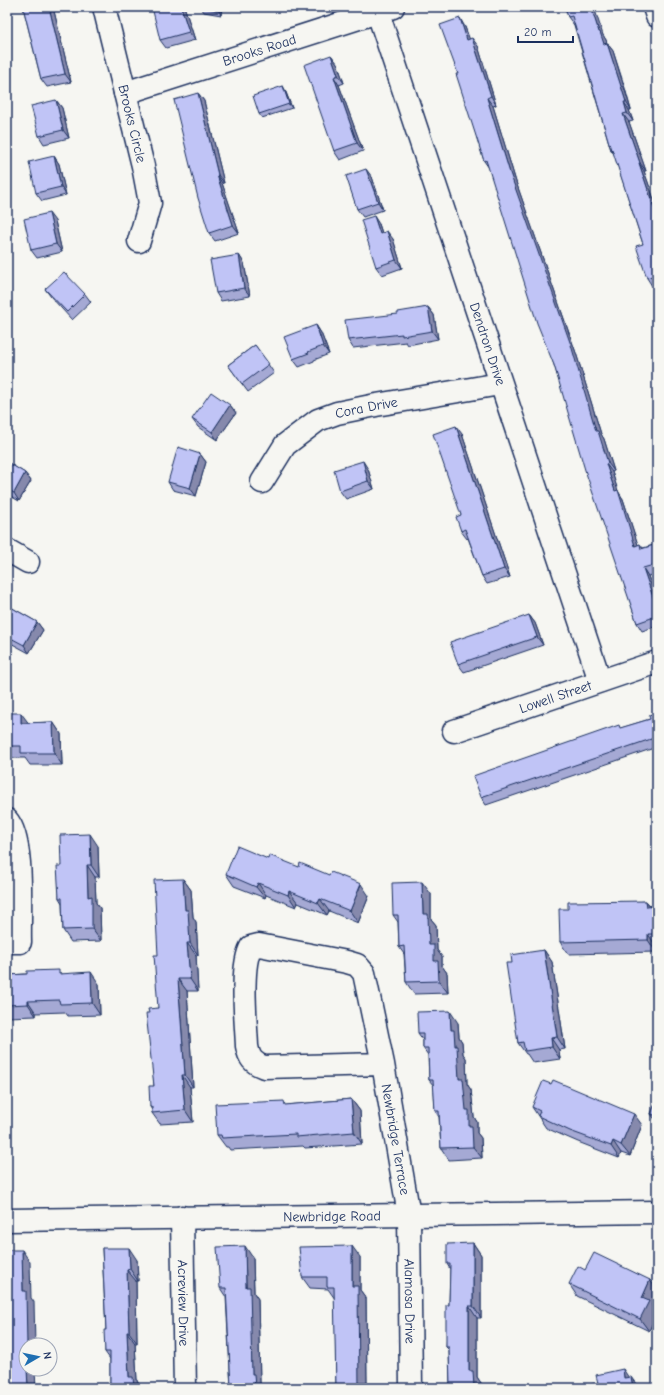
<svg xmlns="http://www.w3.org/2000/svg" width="664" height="1395" font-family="'Comic Neue',sans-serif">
  <rect width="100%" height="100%" fill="#f6f6f2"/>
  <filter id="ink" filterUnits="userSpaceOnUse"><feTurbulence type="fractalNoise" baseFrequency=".025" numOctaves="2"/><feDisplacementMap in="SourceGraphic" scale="8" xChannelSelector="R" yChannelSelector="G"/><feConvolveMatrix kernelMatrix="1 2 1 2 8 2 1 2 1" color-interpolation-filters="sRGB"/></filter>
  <g filter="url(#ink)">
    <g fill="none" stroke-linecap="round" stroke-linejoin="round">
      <g stroke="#1b2f5e" stroke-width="25">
        <g id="minor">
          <path id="s1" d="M104,7L143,166L150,203L139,241"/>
          <path id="s2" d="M376,7L600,681"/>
          <polyline points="654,7 657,16"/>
          <path id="s3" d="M125,93L393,7"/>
          <path id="s4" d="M262,482L285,445L318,420L337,413L376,405L500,384"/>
          <polyline points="7,550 28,562"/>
          <path id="s5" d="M454,731L657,662"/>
          <path d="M7,820C25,840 19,914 20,942H7"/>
          <path id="s6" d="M383,1064L264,1067C253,1063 249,1058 247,1046C246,1022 240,967 251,947L259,945L347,962L357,965L364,973L383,1064L409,1215L411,1388"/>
          <path id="s7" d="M182,1217L185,1388"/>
        </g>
      </g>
      <g stroke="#1b2f5e" stroke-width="25">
        <g id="tertiary">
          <path id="s8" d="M7,1220L657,1212"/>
        </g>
      </g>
      <use href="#minor" stroke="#f6f6f2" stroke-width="22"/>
      <use href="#tertiary" stroke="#f6f6f2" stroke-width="22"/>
    </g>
    <g fill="#a5a9d4" stroke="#1b2f5e">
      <polygon points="23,7 53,7 71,82 47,87 41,79"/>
      <polygon points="222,7 221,15 204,12 201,8"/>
      <polygon points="565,7 603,35 606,40 607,43 613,51 625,88 631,110 629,110 633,121 629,122 646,171 644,171 657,208 657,291 655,285 652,286 647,278 643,244 614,154 611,150 574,25 568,17"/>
      <polygon points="185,9 195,40 166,48 160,40"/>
      <polygon points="465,27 469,39 478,46 496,105 493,106 516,182 576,353 601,434 604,439 614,471 612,472 618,491 623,499 638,545 640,544 643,548 657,544 657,574 648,576 657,601 657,626 642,631 637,623 554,365 489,168 484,161 458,74"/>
      <polygon points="331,55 337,63 344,83 339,85 363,151 340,160 334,151"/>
      <polygon points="283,86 285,90 292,108 262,118 259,114"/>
      <polygon points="198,93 204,101 224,183 222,183 239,233 215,241 209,233"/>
      <polygon points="56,100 62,108 69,138 44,144 39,136"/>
      <polygon points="54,156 59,164 66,195 42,201 36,193"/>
      <polygon points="372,177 383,210 363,217 357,209"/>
      <polygon points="55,221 62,252 37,258 31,250"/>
      <polygon points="379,224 382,233 393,239 402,268 382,275 376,267"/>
      <polygon points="239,255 244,263 250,296 221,301 216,293"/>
      <polygon points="45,289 85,294 91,302 72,320 51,297"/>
      <polygon points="428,307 434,315 438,339 408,345 406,342 353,348 348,340 398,314"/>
      <polygon points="316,325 321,333 329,354 314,360 314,361 299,367 293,359"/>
      <polygon points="255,345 274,373 248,392 228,365"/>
      <polygon points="230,405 236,413 217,440 198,427 192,419"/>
      <polygon points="462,434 510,577 487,584 482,576 468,538 467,539 461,531"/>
      <polygon points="200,454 206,462 196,496 173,490 168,482"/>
      <polygon points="7,462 25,473 31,481 19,501 7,494"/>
      <polygon points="368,469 374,489 346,499 340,491"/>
      <polygon points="7,605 37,622 43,630 29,653 7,641"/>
      <polygon points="529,615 535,623 543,645 464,672 458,664"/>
      <polygon points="657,712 657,747 486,805 481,797 621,728 650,719"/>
      <polygon points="7,713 28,723 53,722 61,734 62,765 30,765 25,758 7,758"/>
      <polygon points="98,846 99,877 95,877 96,903 100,908 101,941 71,942 63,930 62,903 59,898 61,866"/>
      <polygon points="268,859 369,896 358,923 329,911 327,915 298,903 296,907 266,895 265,898 234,886 226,874"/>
      <polygon points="183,879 191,890 193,917 196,922 198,955 196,955 198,991 187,991 193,1087 190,1087 193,1122 160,1124 152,1113 152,1110 150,1107 154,1086 149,1013 158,1008"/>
      <polygon points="431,894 431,919 436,925 437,950 442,957 442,966 447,973 448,993 414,994 406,982 404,954 399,947 398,922 393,915"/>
      <polygon points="646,901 651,906 656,906 657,908 657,946 656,946 656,952 568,954 560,942 568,909"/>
      <polygon points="544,950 552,962 565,1049 559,1050 560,1059 533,1063 527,1054 526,1054 518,1043 512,963"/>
      <polygon points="27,974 62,974 99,984 100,1015 68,1016 65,1012 36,1013 36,1016 7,1017 7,975"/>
      <polygon points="458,1023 459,1037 462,1042 463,1054 466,1058 467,1084 471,1090 474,1117 477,1122 477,1133 481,1138 482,1158 449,1160 441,1148 439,1117 435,1111 434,1086 429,1080 428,1055 423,1048 423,1040 418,1033"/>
      <polygon points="351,1099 360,1111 362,1144 305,1148 303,1146 230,1150 228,1147 226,1147 217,1135 287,1105"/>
      <polygon points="657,1099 657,1122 651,1114"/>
      <polygon points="532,1107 642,1125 630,1156 621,1153 619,1158 578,1142 546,1128"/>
      <polygon points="473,1243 481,1255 481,1318 477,1318 477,1377 481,1383 482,1388 450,1388 449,1350 446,1347 449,1305 450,1269 447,1264"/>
      <polygon points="102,1248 137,1260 138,1281 136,1281 137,1343 135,1343 137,1381 141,1388 110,1388 110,1359 105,1352 106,1330"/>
      <polygon points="360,1257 360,1290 366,1298 367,1388 336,1388 335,1299 328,1289 310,1288 302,1277"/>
      <polygon points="253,1258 254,1293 258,1299 260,1383 262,1386 231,1388 226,1297 220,1288"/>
      <polygon points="585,1270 650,1280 657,1290 657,1295 652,1305 657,1312 657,1314 649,1331 577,1296 569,1284"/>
    </g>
    <g fill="#8689ac" stroke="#1b2f5e">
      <polygon points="49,7 53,7 71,82 65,74"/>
      <polygon points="181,7 184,7 185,9 195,40 189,32"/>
      <polygon points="219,7 222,7 221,15 219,11"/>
      <polygon points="591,7 594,7 603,35 606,40 610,52 604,44 599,32"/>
      <polygon points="460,18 465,27 473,48 467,40"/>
      <polygon points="472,38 478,46 496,105 491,96"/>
      <polygon points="607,43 613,51 631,110 626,102"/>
      <polygon points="331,55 337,63 344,83 338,75"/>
      <polygon points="334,77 339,85 363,151 357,143"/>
      <polygon points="283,86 285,90 292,108 289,104"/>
      <polygon points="198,93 204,101 224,183 218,175"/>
      <polygon points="487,98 493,106 516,182 576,353 601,434 604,439 614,471 608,463 596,431 510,173"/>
      <polygon points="56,100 62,108 69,138 63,130"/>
      <polygon points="624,102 629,110 633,121 627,113"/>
      <polygon points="623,114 629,122 646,171 640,163"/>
      <polygon points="54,156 59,164 66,195 61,187"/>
      <polygon points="639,163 644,171 657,208 657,217"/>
      <polygon points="366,169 372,177 383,210 378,202"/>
      <polygon points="217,175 222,183 239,233 233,225"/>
      <polygon points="49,213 55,221 62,252 56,244"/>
      <polygon points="374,216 379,224 385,242 380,234"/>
      <polygon points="387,231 393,239 402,268 396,260"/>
      <polygon points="239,255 244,263 250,296 244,288"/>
      <polygon points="428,307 434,315 438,339 432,331"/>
      <polygon points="316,325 321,333 329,354 323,346"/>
      <polygon points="230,405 236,413 217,440 212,432"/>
      <polygon points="456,426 462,434 510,577 504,569"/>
      <polygon points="200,454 206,462 196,496 190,488"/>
      <polygon points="363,461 368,469 374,489 368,481"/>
      <polygon points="606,464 612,472 618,491 623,499 641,554 635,546 615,491"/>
      <polygon points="25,473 31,481 19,501 14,493"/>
      <polygon points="643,568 648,576 657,601 657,609"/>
      <polygon points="529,615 535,623 543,645 537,637"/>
      <polygon points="37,622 43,630 29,653 24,645"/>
      <polygon points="21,713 30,725 21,723"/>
      <polygon points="53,722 61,734 62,765 54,753"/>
      <polygon points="90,834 98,846 99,877 91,865"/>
      <polygon points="87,865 95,877 96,903 100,908 101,941 92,929 88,897"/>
      <polygon points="183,879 191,890 193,917 196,922 198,955 190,943 185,910"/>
      <polygon points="422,882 431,894 431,919 436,925 437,950 442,957 442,966 447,973 448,993 439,981 434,961 429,945 423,914"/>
      <polygon points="258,883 266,895 265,898 256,887"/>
      <polygon points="361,884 369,896 358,923 350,911"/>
      <polygon points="289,891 298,903 296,907 288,895"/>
      <polygon points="320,899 329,911 327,915 318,903"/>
      <polygon points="646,901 655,912 647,907"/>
      <polygon points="656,906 657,908 657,934 656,934"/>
      <polygon points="648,934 656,946 656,952 648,940"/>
      <polygon points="187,943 196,955 198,991 190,979"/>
      <polygon points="544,950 552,962 565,1049 557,1037"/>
      <polygon points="91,972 99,984 100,1015 92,1003"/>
      <polygon points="178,979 187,991 193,1087 185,1075"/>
      <polygon points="28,1001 36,1013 36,1016 28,1004"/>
      <polygon points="450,1011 458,1023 459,1037 462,1042 463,1054 466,1058 467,1084 471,1090 474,1117 477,1122 477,1133 481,1138 482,1158 473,1147 459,1079 455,1046 451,1030"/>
      <polygon points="551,1038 559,1050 560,1059 552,1047"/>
      <polygon points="182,1075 190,1087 193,1122 185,1110"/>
      <polygon points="351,1099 360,1111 362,1144 354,1132"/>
      <polygon points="634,1114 642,1125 630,1156 621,1145"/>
      <polygon points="613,1141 621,1153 619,1158 611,1146"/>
      <polygon points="473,1243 481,1255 481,1318 473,1306"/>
      <polygon points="245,1246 253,1258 254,1293 258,1299 260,1383 262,1386 262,1388 255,1388 252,1374 246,1287"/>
      <polygon points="352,1246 360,1257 360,1290 366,1298 367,1388 359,1388 352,1286"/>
      <polygon points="129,1248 137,1260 138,1281 130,1269"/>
      <polygon points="22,1250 30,1262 31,1298 34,1302 35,1345 27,1345 23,1291"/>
      <polygon points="127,1270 136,1281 137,1343 129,1332"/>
      <polygon points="650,1280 657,1290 657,1295 652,1305 657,1312 657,1314 649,1331 640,1319 642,1298"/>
      <polygon points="469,1306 477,1318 477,1377 481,1383 482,1388 474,1388 469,1371"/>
      <polygon points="127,1332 135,1343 137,1381 141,1388 134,1388 129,1377"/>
      <polygon points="27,1369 35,1369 36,1388 28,1388"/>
      <polygon points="623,1369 631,1381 624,1378"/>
      <polygon points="631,1377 639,1388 633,1388"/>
    </g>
    <g fill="#c0c4f6" stroke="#1b2f5e">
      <polygon points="23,7 49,7 65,74 41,79"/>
      <polygon points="152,7 181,7 189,32 160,40"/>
      <polygon points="201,7 219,7 219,11 201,8"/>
      <polygon points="565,7 591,7 599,32 600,32 604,44 607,43 619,80 626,102 624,102 627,113 623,114 640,163 639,163 657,217 657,291 652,276 647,278 636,246 643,244 612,149 611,150 572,16 568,17"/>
      <polygon points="460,18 467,40 472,38 491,96 487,98 510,173 571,345 596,431 598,431 608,463 606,464 615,491 618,490 635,546 640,544 641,549 657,544 657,564 643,568 657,609 657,616 637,623 585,470 554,365 537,323 486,160 484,161 456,74 458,74 440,25"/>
      <polygon points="331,55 338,75 334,77 357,143 334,151 304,65"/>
      <polygon points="283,86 289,104 259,114 253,96"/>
      <polygon points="198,93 218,175 217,175 233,225 209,233 198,198 174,100"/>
      <polygon points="56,100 63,130 39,136 31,106"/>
      <polygon points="54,156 61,187 36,193 29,162"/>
      <polygon points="366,169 378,202 357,209 346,176"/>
      <polygon points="49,213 56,244 31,250 24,219"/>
      <polygon points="374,216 380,234 387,231 396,260 376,267 361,220"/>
      <polygon points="239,255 244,288 216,293 210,260"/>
      <polygon points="64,272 85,294 67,312 45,289"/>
      <polygon points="428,307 432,331 402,336 402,334 348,340 345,320 398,314 398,312"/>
      <polygon points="316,325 323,346 308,352 309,353 293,359 284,337"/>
      <polygon points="255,345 269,364 242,384 228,365"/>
      <polygon points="211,392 230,405 212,432 192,419"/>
      <polygon points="456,426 504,569 482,576 465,529 461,531 456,517 461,515 433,434"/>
      <polygon points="178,447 200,454 190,488 168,482"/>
      <polygon points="363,461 368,481 340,491 334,470"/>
      <polygon points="7,462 25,473 14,493 7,489"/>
      <polygon points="7,605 37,622 24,645 7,636"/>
      <polygon points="529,615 537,637 458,664 450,642"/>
      <polygon points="657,712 657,737 481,797 473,776 619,725 620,728 650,719 649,715"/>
      <polygon points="7,713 21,713 21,723 53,722 54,753 21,753 21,746 7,746"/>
      <polygon points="90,834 91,865 87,865 88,897 92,896 92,929 63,930 62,898 59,898 57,866 61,866 60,835"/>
      <polygon points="237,846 268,859 269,855 299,867 300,863 329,875 331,872 361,884 350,911 320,899 318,903 289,891 288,895 258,883 256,887 226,874"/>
      <polygon points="183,879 185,910 188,910 190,943 187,943 190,979 178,979 185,1075 182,1075 185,1110 152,1113 152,1107 150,1107 149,1086 154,1086 146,1013 149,1013 148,1009 158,1008 154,955 158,955 154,880"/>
      <polygon points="422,882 423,914 428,914 429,945 434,945 434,961 438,961 439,981 406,982 404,946 399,947 398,915 393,915 392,883"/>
      <polygon points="646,901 647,907 656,906 656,934 648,934 648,940 560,942 559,909 568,909 568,902"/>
      <polygon points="544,950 557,1037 551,1038 552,1047 525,1051 523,1042 518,1043 506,963 512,963 511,955"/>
      <polygon points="59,970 59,974 91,972 92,1003 60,1004 59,1000 28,1001 28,1004 7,1005 7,975 27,974 27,971"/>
      <polygon points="450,1011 451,1030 454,1030 455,1046 457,1046 459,1079 463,1079 466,1110 469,1110 469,1126 472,1126 473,1147 441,1148 439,1111 435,1111 433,1080 429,1080 428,1048 423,1048 423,1033 418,1033 417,1012"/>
      <polygon points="553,1080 634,1114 621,1145 613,1141 611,1146 570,1131 538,1116 540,1111 532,1107 543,1081 551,1084"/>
      <polygon points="351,1099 354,1132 296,1137 296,1134 222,1138 221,1135 217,1135 215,1104 284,1101 285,1105"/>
      <polygon points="657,1099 657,1116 651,1114"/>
      <polygon points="473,1243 473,1306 469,1306 469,1371 473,1371 474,1388 450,1388 449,1347 446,1347 446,1305 449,1305 450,1264 447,1264 447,1244"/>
      <polygon points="245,1246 246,1287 250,1287 252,1374 254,1374 255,1388 231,1388 226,1288 220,1288 217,1247"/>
      <polygon points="352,1246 352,1286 358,1286 359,1388 336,1388 334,1287 327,1287 327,1277 302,1277 299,1247"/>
      <polygon points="102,1248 129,1248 130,1269 127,1270 129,1332 127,1332 129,1377 133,1377 134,1388 110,1388 110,1352 105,1352 104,1330 106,1330"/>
      <polygon points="7,1250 22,1250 23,1291 26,1291 27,1345 26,1345 26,1369 27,1369 28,1388 7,1388"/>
      <polygon points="594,1253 650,1280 642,1298 649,1301 640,1319 569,1284 578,1266 585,1270"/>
      <polygon points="623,1369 624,1378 631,1377 633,1388 593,1388 592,1384 598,1383 596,1375"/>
    </g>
  </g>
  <g text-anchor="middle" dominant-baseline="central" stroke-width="3" stroke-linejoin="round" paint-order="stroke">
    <g font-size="14" fill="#1b2f5e" stroke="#f6f6f2">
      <text stroke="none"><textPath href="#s3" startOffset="141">Brooks Road</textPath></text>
      <text stroke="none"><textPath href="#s1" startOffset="120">Brooks Circle</textPath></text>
      <text stroke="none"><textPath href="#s2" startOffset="355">Dendron Drive</textPath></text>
      <text stroke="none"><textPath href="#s4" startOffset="135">Cora Drive</textPath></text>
      <text stroke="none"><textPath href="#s5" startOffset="107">Lowell Street</textPath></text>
      <text stroke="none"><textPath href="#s6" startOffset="536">Newbridge Terrace</textPath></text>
      <text stroke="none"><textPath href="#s8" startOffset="325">Newbridge Road</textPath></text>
      <text stroke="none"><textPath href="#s6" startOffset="699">Alamosa Drive</textPath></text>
      <text stroke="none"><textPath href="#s7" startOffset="86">Acreview Drive</textPath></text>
    </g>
  </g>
  <rect width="664" height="1395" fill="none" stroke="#f6f6f2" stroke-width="24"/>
  <rect x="12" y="12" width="640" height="1371" fill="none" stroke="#1b2f5e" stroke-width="1.5" filter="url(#ink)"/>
  <g transform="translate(38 1357) rotate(81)"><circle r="19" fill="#f6f6f2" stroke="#9ea6b7"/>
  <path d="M0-3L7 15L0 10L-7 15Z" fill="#1f6fb2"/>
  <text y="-6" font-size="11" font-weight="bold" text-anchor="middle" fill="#1b2f5e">N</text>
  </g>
  <path d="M518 36v6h55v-6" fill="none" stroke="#1b2f5e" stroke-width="2"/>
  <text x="524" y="36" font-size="12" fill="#1b2f5e" stroke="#f6f6f2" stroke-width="3" paint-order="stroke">20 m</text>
</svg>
